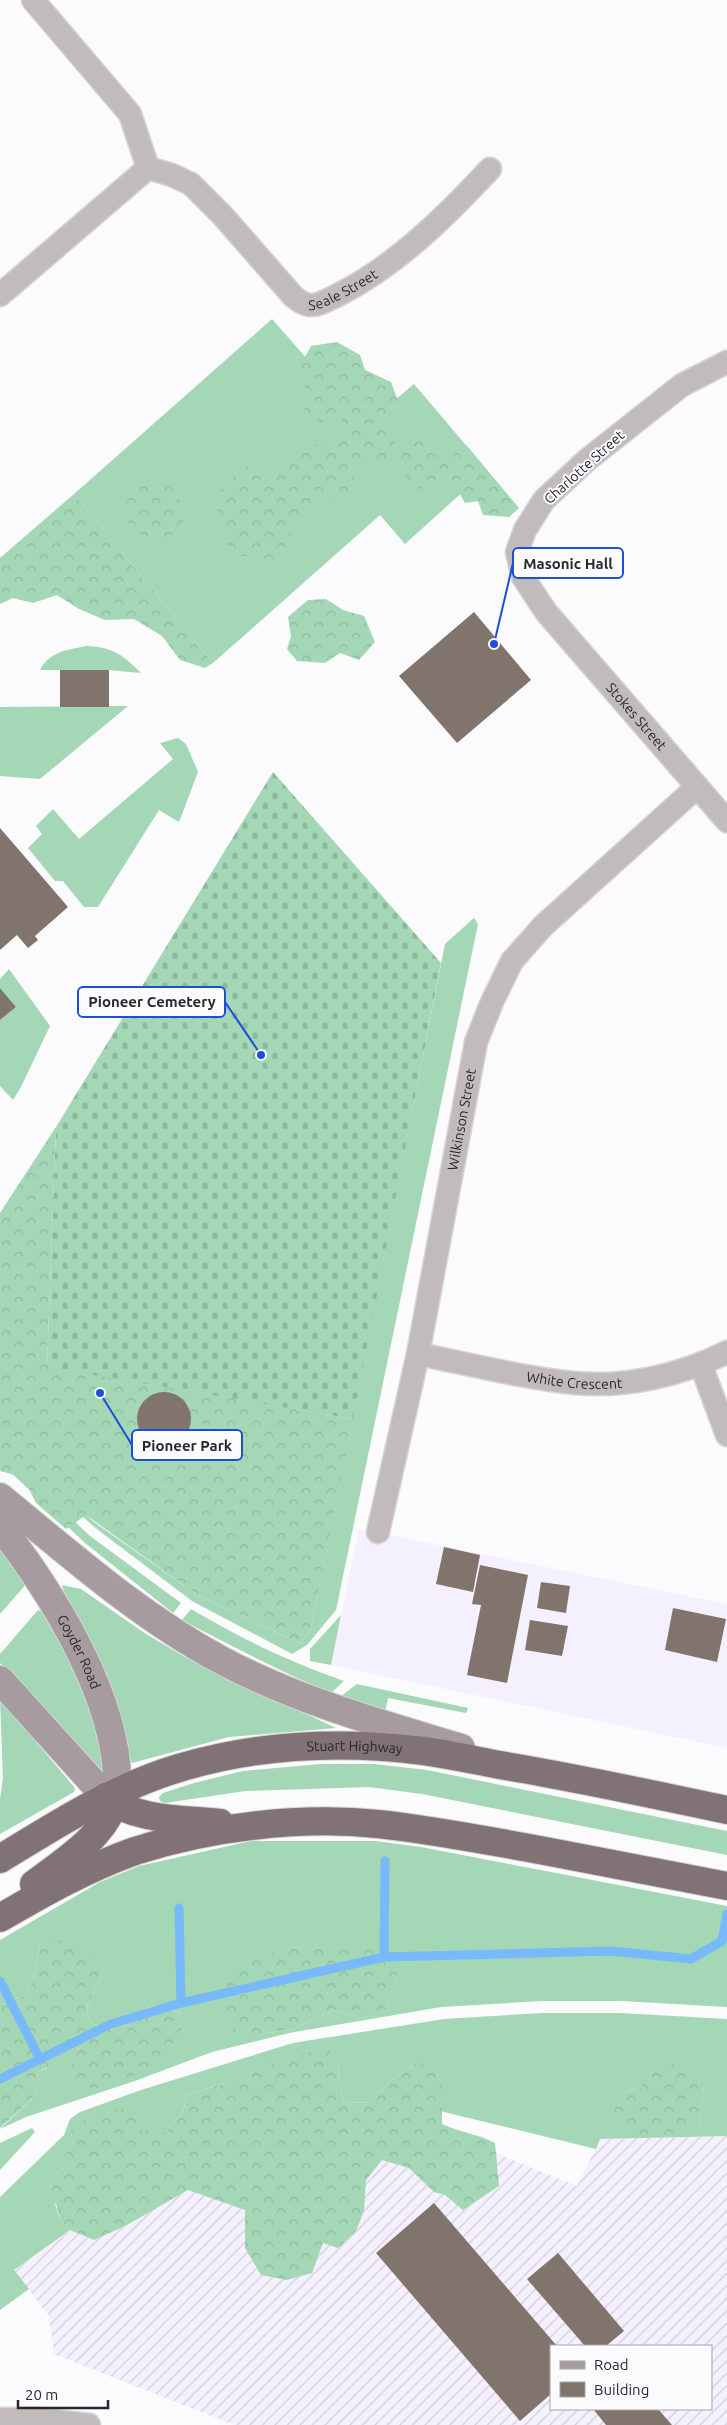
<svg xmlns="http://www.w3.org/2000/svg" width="727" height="2425" font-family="Ubuntu,sans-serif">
  <defs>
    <pattern id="industrial-furrows" width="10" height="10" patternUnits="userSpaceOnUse" patternTransform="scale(1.25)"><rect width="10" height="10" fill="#f4f0fd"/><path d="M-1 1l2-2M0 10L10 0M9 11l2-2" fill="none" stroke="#d1ced9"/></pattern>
    <pattern id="forest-crowns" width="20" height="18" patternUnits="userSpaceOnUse" patternTransform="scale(1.25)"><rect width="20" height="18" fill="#a3d7b5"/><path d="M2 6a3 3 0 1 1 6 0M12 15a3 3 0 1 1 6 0" fill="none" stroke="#8cb99c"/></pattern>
    <pattern id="cemetery-stones" width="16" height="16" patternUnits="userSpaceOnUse" patternTransform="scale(1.25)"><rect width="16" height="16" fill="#a3d7b5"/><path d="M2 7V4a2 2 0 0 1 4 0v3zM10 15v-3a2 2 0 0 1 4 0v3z" fill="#8cb99c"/></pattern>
  </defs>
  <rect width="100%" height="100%" fill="#fbfafd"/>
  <polygon fill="#f4f0fd" points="359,1529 727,1604 727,1748 331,1665"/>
  <path fill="url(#industrial-furrows)" fill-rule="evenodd" d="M403,2116L577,2186L600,2139L727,2136V2425H234L54,2354L49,2316L14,2270L160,2167ZM551,2346H711V2409H551Z"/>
  <g fill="#a3d7b5" fill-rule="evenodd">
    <polygon points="272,319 365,425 414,384 487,470 405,544 380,515 213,663 74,494"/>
    <path d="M86,646C113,647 123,655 141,673L109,670H40C49,652 67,650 86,646Z"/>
    <polygon points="128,706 40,779 0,776 0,707"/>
    <polygon points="178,738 186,744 198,772 179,822 159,810 98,907 84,907 63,881 55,881 28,848 42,834 36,826 53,809 79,839 173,759 160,743"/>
    <polygon points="474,918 478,924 336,1610 307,1645 292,1654 192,1601 93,1526 0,1440 94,1522 197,1595 301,1644 311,1628 445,944"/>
    <polygon points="9,969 50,1026 20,1089 13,1100 0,1086 0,1020 16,1007 0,988 0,979"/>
    <polygon points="0,1451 90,1536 181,1603 173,1613 85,1543 0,1462"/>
    <polygon points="0,1543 28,1582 0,1614"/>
    <polygon points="62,1585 81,1589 146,1634 185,1657 336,1728 229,1737 132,1763 107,1682 65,1596"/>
    <path d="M191,1609C242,1639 287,1661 344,1681L331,1693C280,1671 231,1646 182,1620Z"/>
    <polygon points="38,1610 46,1613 80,1681 106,1761 106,1774 98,1771 0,1663 0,1654"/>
    <polygon points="341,1615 331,1665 310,1661 310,1649"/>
    <polygon points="357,1684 468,1708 466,1713 388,1698 385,1712 341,1696"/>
    <polygon points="0,1699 75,1788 74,1792 0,1834 0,1799 3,1778"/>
    <polygon points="320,1764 374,1764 427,1770 727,1831 727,1855 422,1794 369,1787 245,1791 165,1803 160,1801 159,1797 163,1793 194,1783 243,1771"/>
    <path d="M251,1841H375L421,1847L727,1906V2007L622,2001H543L441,2007L289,2033L212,2052L135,2081L26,2117L0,2129L35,2096L40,2071L182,2013L150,2006L111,2030L90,2023L86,2009L104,1970L40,1947L33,1979L25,1995L0,2005V1940L100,1882L139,1866ZM316,1947L399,1971L385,2010L361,2018L334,2010L293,2029L262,2034H236L288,1948Z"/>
    <path d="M543,2013H620L727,2019V2136L600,2139L596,2149L440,2111L417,2063L389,2082L373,2102L344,2103L339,2083L338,2063L224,2084L187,2094L183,2113L166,2132L71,2131L73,2145L68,2165L47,2180L61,2222L70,2230L14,2270L29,2289L0,2310V2197L64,2135L70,2119L80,2112L141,2090L293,2043L444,2019ZM704,2085L699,2127L622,2093L642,2087Z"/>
    <polygon points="32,2128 35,2132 0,2170 0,2143"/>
  </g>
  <g fill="url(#forest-crowns)">
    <polygon points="337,342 360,355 365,370 391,382 398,401 390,412 380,420 395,434 394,451 385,462 367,457 354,458 354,477 345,500 327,498 316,507 301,504 291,531 288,553 274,559 241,556 229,546 222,528 224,518 216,509 215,492 229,486 236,471 257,463 275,477 284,471 291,453 304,443 335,447 348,434 341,419 321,423 297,403 307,383 298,370 311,346"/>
    <path d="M420,436C437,442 443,445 450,462L456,451L467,446L519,508L509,517L483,515L478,501L465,503L450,477C428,499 416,491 399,468L403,447Z"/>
    <path d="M147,479C177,487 177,491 185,519L169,539H146L126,521L127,498Z"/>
    <polygon points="74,494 213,663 205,668 180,660 162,636 134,619 105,620 79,609 57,595 33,603 13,598 0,604 0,558"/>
    <polygon points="326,599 343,610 364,616 375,642 359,660 340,653 325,663 297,661 287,649 291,636 288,617 308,600"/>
    <polygon points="56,1127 47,1366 353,1419 311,1628 301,1644 197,1595 86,1515 66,1529 36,1503 23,1477 0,1471 0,1213"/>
    <polygon points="64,1938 85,1948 104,1970 86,2009 90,2023 111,2030 150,2006 182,2013 182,2038 162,2064 96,2090 76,2082 71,2060 41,2070 35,2096 0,2128 0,2005 25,1995 33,1979 40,1947"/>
    <polygon points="374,1943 399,1971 385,2011 361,2018 334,2010 293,2029 262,2034 236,2034 221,2009 227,1984 250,1959 288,1948"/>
    <path d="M327,2047L338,2063L339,2083L344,2103L373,2102L389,2082L417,2063L442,2071V2124C459,2132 478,2134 495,2143L499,2186L463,2210L445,2195L434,2192L409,2168L382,2160L366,2180L364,2211L356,2231L338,2248L323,2243L312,2273L287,2280L261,2275L245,2248V2210L188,2190L125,2226L94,2240L70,2230L61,2222L56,2204L40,2193L47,2180L68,2165L65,2155L73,2145L71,2131C87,2113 108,2107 131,2109L143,2131L166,2132L183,2113L187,2094L224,2084L272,2063Z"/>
    <path d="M676,2064L704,2085L699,2127C669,2136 630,2144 610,2115L622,2093L642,2087L647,2070Z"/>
  </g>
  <polygon fill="url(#cemetery-stones)" points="273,772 441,963 353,1419 47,1367 56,1127"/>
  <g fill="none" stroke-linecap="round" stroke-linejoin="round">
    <g stroke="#77b9fb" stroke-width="9">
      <polyline points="179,1908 181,2003"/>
      <polyline points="384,1957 385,1861"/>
      <polyline points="0,1981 40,2059"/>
      <polyline points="0,2079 111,2024 181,2003 384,1957 611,1951 691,1959 722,1941 727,1914"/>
    </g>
  </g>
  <g fill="#81746d">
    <polygon points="474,612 531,680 457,743 399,676"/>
    <rect x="60" y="670" width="49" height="37"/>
    <polygon points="0,828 68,907 35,936 38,940 28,948 17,935 0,950"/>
    <polygon points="0,988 16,1007 0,1020"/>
    <circle cx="164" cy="1419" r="27"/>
    <polygon points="444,1547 480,1555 473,1592 436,1584"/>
    <polygon points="480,1565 528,1575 507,1683 467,1675 481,1605 472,1604"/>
    <polygon points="541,1582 570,1586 566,1613 537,1608"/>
    <polygon points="673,1608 726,1619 717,1662 665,1650"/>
    <polygon points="530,1620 568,1626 562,1656 525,1650"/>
    <polygon points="434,2203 557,2346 551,2346 551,2394 520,2421 376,2253"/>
    <polygon points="558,2253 624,2331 606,2346 585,2346 527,2279"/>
    <polygon points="595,2409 658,2409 672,2425 606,2425 594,2410"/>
  </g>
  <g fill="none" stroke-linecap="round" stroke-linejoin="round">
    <g stroke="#d5d4d7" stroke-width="25">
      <g id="street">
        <path id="s1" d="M33,0L130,114L148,168L172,175L191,184L223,216L293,296C298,300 302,304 309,305C319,306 329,299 338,295C397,265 445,217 490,169"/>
        <polyline points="0,295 148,168"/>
        <path id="s2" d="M727,362L682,385L587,460L544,500L525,530L517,552L523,577L546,612L727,821"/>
        <path id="s3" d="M418,1354C469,1364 523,1378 575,1383C626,1388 682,1375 727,1352"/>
        <polyline points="701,1365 727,1435"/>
        <path id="s4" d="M378,1532L418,1354L476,1042L492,1002L512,961L543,926L697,787"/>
        <polyline points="0,2419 38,2419 89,2425"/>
      </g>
    </g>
    <g stroke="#d5d4d7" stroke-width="30">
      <g id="secondary">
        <path d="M0,1497C71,1555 138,1615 219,1659C295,1700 379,1723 461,1748"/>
        <path id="s5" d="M0,1526C53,1594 122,1704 117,1793"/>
        <polyline points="0,1680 106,1797"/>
      </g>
    </g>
    <g stroke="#d5d4d7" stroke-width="30">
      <g id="highway">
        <path d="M106,1797C136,1821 183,1819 220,1823"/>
        <path id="s6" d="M0,1859C57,1824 115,1787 179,1768C258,1744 343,1741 424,1751C453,1755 482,1762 511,1767C583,1779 655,1795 727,1810"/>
        <path d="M34,1884C66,1860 109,1834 117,1793"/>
        <path d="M0,1918C43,1893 87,1868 135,1851C209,1827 300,1816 378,1824C434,1830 490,1841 545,1851C606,1863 666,1874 727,1886"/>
      </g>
    </g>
    <use href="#street" stroke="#c2bbbc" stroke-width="22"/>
    <use href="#secondary" stroke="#a69b9e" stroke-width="28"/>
    <use href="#highway" stroke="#817275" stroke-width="28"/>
  </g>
  <g text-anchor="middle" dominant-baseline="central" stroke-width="4" stroke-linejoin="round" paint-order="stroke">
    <g font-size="14" fill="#29272c" stroke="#fbfafd">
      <text stroke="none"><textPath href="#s1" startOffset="460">Seale Street</textPath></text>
      <text transform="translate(584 467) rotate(-42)">Charlotte Street</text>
      <text stroke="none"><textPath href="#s2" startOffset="495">Stokes Street</textPath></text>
      <text stroke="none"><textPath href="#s4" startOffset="421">Wilkinson Street</textPath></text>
      <text stroke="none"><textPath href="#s3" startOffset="159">White Crescent</textPath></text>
      <text stroke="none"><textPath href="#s5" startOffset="149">Goyder Road</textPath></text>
      <text stroke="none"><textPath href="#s6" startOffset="379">Stuart Highway</textPath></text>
    </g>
  </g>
  <path fill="none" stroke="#1d4ed8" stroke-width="2" d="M494 644L513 563M261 1055L225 1002M100 1393L132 1445"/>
  <g fill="#1d4ed8" stroke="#fbfafd" stroke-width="2">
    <circle cx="494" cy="644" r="5"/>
    <circle cx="261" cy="1055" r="5"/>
    <circle cx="100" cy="1393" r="5"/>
  </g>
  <g fill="#fbfafd" stroke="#1d4ed8" stroke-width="2">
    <rect x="513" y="548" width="110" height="30" rx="5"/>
    <rect x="78" y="987" width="147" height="30" rx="5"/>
    <rect x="132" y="1430" width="110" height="30" rx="5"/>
  </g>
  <g font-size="15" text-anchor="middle" font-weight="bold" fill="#29272c">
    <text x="568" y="569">Masonic Hall</text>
    <text x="152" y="1007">Pioneer Cemetery</text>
    <text x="187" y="1451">Pioneer Park</text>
  </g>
  <rect x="550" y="2345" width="162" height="65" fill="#fbfafd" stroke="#a7a6a9"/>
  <rect x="560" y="2361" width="25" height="8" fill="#a69b9e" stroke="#a7a6a9"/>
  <text x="594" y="2370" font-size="15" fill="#29272c">Road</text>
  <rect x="560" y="2382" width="25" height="15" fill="#81746d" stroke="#a7a6a9"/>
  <text x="594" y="2395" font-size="15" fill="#29272c">Building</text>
  <path d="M18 2400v8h90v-8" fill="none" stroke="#29272c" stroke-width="2.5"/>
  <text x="25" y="2400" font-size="15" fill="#29272c" stroke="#fbfafd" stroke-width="4" paint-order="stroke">20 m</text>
</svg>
